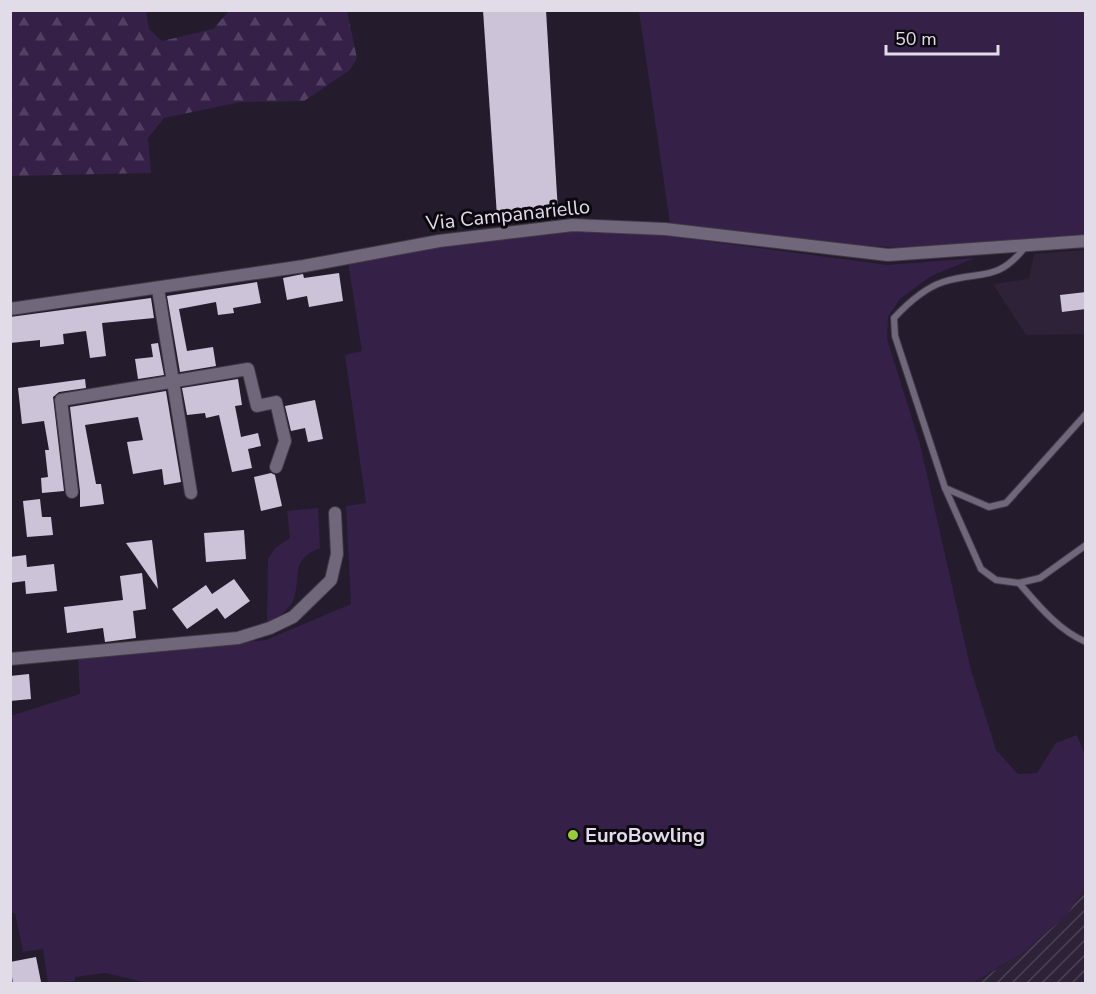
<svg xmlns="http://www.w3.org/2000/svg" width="1096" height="994" font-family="'Nunito Sans',sans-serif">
  <defs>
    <pattern id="industrial-furrows" width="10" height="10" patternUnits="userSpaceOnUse" patternTransform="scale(1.5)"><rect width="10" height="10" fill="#2e2238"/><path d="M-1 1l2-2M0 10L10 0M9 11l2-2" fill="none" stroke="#4c4255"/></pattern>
    <pattern id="forest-firs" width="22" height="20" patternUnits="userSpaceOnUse" patternTransform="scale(1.5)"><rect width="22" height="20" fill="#352048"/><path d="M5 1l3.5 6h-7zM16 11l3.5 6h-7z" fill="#524062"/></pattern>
  </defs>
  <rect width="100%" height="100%" fill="#241c2d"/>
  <polygon fill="#2e2238" points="1085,250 1085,334 1026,335 993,284 1029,279 1034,254"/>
  <polygon fill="url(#industrial-furrows)" points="1085,886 1085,983 973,984 1021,954 1067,915"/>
  <g fill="#352048">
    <polygon points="639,11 1085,11 1085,237 898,247 847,245 670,223"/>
    <polygon points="569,230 652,234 888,265 975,258 931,276 900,299 888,317 887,339 920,444 971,670 996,750 1018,774 1037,773 1056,743 1077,735 1086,759 1085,886 1067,915 1021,954 973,983 152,984 105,973 75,977 75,981 48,983 43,949 23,952 15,913 11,913 10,716 80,694 78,659 266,640 351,604 346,506 366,503 345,355 362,351 348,262 417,250"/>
    <path d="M318,508L320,548C289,561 302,573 294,598C291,609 276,618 267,624L268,559L275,548L290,538L287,511Z"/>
  </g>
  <polygon fill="url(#forest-firs)" points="10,11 146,11 149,29 162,41 213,29 229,11 347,11 357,58 350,70 304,101 240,102 164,118 148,138 151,173 11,176"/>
  <g fill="#cdc3d9">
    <polygon points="483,10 546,10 558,212 497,216"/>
    <polygon points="339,273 343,301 309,307 307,296 287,300 283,278 303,274 304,278"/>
    <polygon points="257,282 261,303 233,308 234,313 218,315 216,302 179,309 187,351 213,347 216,366 180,372 167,296"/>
    <polygon points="1086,292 1086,309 1062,312 1060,295"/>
    <polygon points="151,298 154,318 102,323 106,356 90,358 86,331 63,334 64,344 40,347 40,340 10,343 10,317"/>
    <polygon points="158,343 164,375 138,379 135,359 153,357 151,344"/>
    <polygon points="85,379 86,388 59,392 53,397 64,491 42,493 41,478 48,477 45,450 49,450 44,421 22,424 18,388"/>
    <polygon points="238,379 242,405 235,406 241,437 258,433 261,446 248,449 252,468 232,472 219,415 206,418 205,413 187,415 182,388"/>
    <polygon points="166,391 181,482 164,485 162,469 133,474 127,442 143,440 138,417 85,425 96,484 101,484 104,504 80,507 80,491 70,407"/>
    <polygon points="315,400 323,439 308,442 305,428 291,431 285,406"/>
    <polygon points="271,473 275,475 282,506 261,511 254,477"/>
    <polygon points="40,499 42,517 51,517 53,535 27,537 23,501"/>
    <polygon points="244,530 246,559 206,562 204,533"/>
    <polygon points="152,540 158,589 126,543"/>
    <polygon points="26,555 27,567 54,564 57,591 26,594 25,581 10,583 10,557"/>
    <polygon points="142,573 146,609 133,611 136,638 105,642 103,628 67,633 64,607 123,600 120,576"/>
    <polygon points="234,579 250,601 225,619 217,608 187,629 172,609 206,585 212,594"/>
    <polygon points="29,674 31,699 10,701 10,676"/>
    <polygon points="36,957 41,982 13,984 10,962"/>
  </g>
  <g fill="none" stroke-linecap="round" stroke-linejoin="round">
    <g stroke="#413947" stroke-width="8">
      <g id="service">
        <path d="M1026,246C997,283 982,270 943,282C925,288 907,304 894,318L895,336L945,488L981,569L996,580L1019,583L1040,578L1086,545"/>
        <polyline points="945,488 989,507 1006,503 1086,414"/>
        <path d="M1019,583C1038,605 1058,630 1086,642"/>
      </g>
    </g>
    <g stroke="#413947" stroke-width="14">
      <g id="minor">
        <polyline points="158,289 191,493"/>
        <polyline points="10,309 304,266 439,241 573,225 665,229 888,255 1086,241"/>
        <polyline points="72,492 61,400 248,369 257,406 276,402 285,441 276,467"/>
        <polyline points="10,659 238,638 270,628 293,617 331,580 337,554 335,513"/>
      </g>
    </g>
    <use href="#service" stroke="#70677a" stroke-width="6"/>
    <use href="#minor" stroke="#70677a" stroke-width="12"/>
  </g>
  <circle fill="#98cb37" stroke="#0c080f" stroke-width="2" cx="573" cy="835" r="6"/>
  <g text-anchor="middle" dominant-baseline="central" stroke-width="6" stroke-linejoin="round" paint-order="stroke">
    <g font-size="20" fill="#e1dce7" stroke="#0c080f">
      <text transform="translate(508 215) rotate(-6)">Via Campanariello</text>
    </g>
    <g font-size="20" font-weight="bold" fill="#e1dce7" stroke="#0c080f" text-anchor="start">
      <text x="585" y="835">EuroBowling</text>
    </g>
  </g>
  <rect width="1096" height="994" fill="none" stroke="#e1dce7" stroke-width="24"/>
  <path d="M886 45v9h112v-9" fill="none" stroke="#e1dce7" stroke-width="3"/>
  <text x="895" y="45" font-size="18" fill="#e1dce7" stroke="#0c080f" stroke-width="4.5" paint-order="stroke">50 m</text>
</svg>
